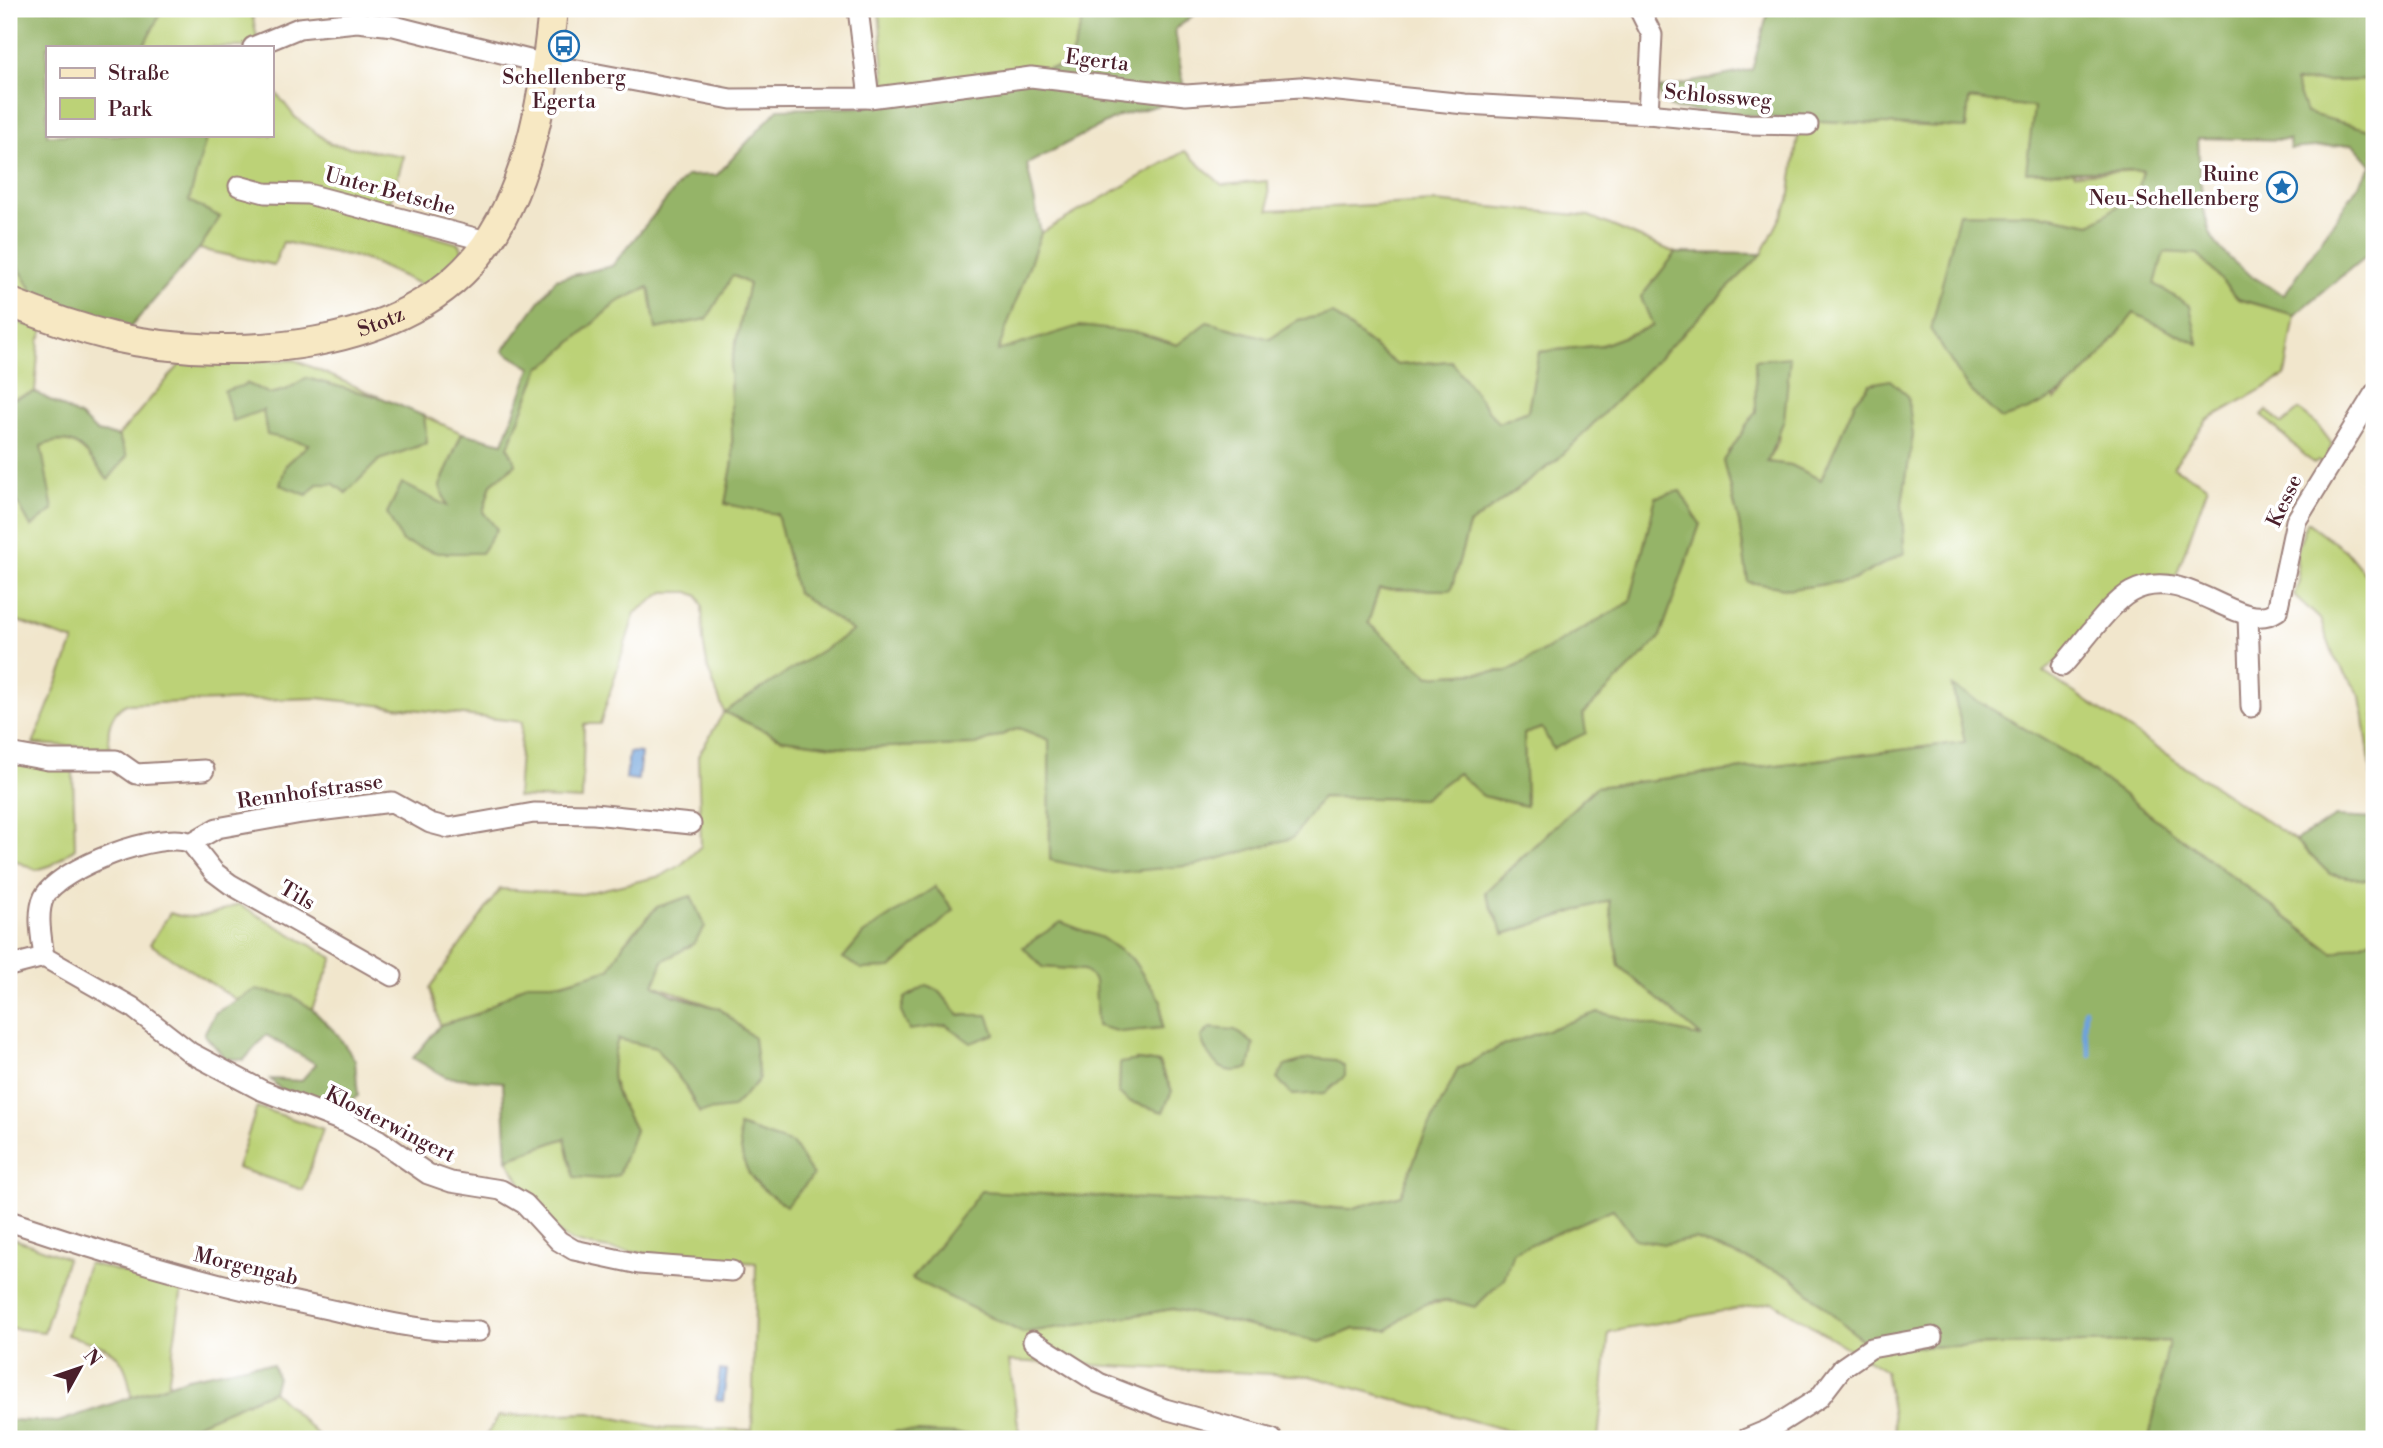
<svg xmlns="http://www.w3.org/2000/svg" width="2383" height="1448" font-family="'Libre Bodoni',serif">
  <rect width="100%" height="100%" fill="#fff"/>
  <filter id="ink" filterUnits="userSpaceOnUse"><feTurbulence type="fractalNoise" baseFrequency=".0143" numOctaves="2"/><feDisplacementMap in="SourceGraphic" scale="14" xChannelSelector="R" yChannelSelector="G"/><feConvolveMatrix kernelMatrix="1 2 1 2 8 2 1 2 1" color-interpolation-filters="sRGB"/></filter>
  <filter id="wash" filterUnits="userSpaceOnUse"><feTurbulence type="fractalNoise" baseFrequency=".00686" numOctaves="4" result="noise"/><feDisplacementMap in="SourceGraphic" scale="28" xChannelSelector="R" yChannelSelector="G"/><feGaussianBlur stdDeviation="1.57" result="paint"/><feColorMatrix in="noise" values="0 0 0 0 0 0 0 0 0 0 0 0 0 0 0 0 0 1.4 0 .05"/><feComposite in="paint" operator="in"/></filter>
  <g filter="url(#wash)">
    <rect width="100%" height="100%" fill="#f1e6cc"/>
    <g fill="#bcd277" stroke="#837851" stroke-width="2" fill-rule="evenodd">
      <polygon points="163,9 251,9 259,47 143,47"/>
      <polygon points="879,9 1086,9 1068,66 931,84 866,107 885,85"/>
      <polygon points="2374,80 2374,131 2370,131 2306,113 2294,81"/>
      <polygon points="271,86 295,117 331,144 404,156 384,222 460,244 463,254 424,286 365,259 283,242 274,265 199,249 220,217 188,201 207,135 271,135"/>
      <path d="M1969,99L2035,107L2075,174L2143,170L2138,193L2091,224L2039,214L2055,400L2096,361L2134,313L2198,343L2189,306L2155,284L2163,252L2198,253L2239,299L2295,315L2285,376L2207,420L2173,467L2208,486L2176,576C2116,568 2102,620 2065,655C2059,661 2050,666 2043,672L2295,840L2330,874L2374,881V939L2334,953L2075,758L1952,687L1966,742L1596,787L1485,892L1505,934L1609,900L1619,966L1704,1038L1598,1012L1458,1069L1420,1145L1401,1195L1350,1209L1291,1204L912,1278L1023,1333L1173,1309L1320,1342L1354,1329L1388,1330L1418,1305L1455,1301L1504,1279L1512,1252L1613,1208L1664,1244L1695,1239L1790,1276L1871,1348L2170,1341L2149,1439H1897L1885,1371L1773,1302L1609,1332L1598,1439H1539L1310,1376L1009,1361L1020,1439H484L499,1416L590,1413L663,1428L752,1430L756,1263C719,1259 587,1253 564,1237C538,1218 522,1185 507,1159L566,1138L618,1175L635,1130L619,1099L609,1070L618,1038L656,1048L686,1087L699,1112L720,1009L654,985L662,961L693,944L692,897L657,907L624,943L611,969L562,983H528L477,1014L440,1025L430,988L500,889L582,894L661,876L682,864L701,846L698,756L724,712L708,669L703,641L702,605L698,596L689,592H664L635,613L600,724H584L582,800L517,797L522,722L318,698L126,704C110,712 106,731 110,748L33,744L74,641L9,618V487L31,526L53,510L40,446C78,431 85,453 108,479L127,456L118,436L183,361L295,360L382,398L306,378L286,390L270,394L248,384L263,410L310,444L286,465L317,484H334L346,493L379,460L427,443L424,416L462,433L440,486L447,506L387,513H483L491,484L516,465L508,447L540,367L547,364L617,302L650,287L732,275L749,284L730,369L733,461L725,504L777,514L797,593L853,631L725,712L782,739L849,748L976,745L1019,728L1049,740L1050,860L1322,797L1423,799L1458,773L1483,796L1526,806L1524,734L1583,714L1659,639L1700,524L1680,492L1656,497L1630,602L1508,671L1429,676L1368,623L1379,589L1451,590L1469,525L1557,460L1762,254L1789,201L1800,120L1966,128ZM1789,358L1778,442L1767,462L1791,465L1821,480L1855,402L1913,435L1902,503L1904,553L1853,580L1792,589L1748,582L1739,522L1724,461L1756,411V360ZM935,887L954,910L935,924ZM1132,959L1161,1001L1162,1028L1098,1026L1096,981L1084,970L1042,967ZM939,991L959,1015L958,1032L946,1025ZM1138,1060L1159,1063L1172,1091Z"/>
      <polygon points="1185,151 1222,185 1268,181 1269,210 1435,202 1589,216 1676,253 1641,297 1654,325 1602,345 1539,352 1528,411 1498,423 1451,361 1397,365 1333,314 1298,320 1270,339 1207,322 1178,345 1140,333 997,352 1041,233"/>
      <polygon points="9,260 17,265 37,298 9,291"/>
      <polygon points="9,319 44,330 39,341 35,392 9,400"/>
      <polygon points="2267,410 2282,424 2299,410 2317,424 2332,444 2324,465 2318,461 2314,464 2262,415"/>
      <polygon points="2307,522 2346,551 2374,585 2374,792 2361,696 2334,657 2320,619 2294,595 2299,581 2296,554"/>
      <polygon points="9,762 73,771 75,848 52,865 36,870 9,858"/>
      <path d="M238,904L333,958L312,1009C287,993 264,986 237,1000L150,944L170,913C192,922 217,913 238,904Z"/>
      <polygon points="257,1107 323,1129 303,1190 237,1168"/>
      <polygon points="9,1237 67,1258 44,1332 9,1328"/>
      <path d="M88,1263L182,1288L168,1385L131,1397C127,1349 109,1348 67,1335Z"/>
      <polygon points="273,1391 322,1439 192,1439 189,1427"/>
    </g>
    <g fill="#95b468" stroke="#706a4a" stroke-width="2" fill-rule="evenodd">
      <polygon points="9,9 163,9 143,47 47,47 47,135 207,135 189,201 220,217 199,249 127,331 37,298 17,265 9,260 9,73 17,55 9,33"/>
      <polygon points="1086,9 1202,9 1175,29 1185,98 1119,116 1027,164 1041,233 998,351 1079,326 1140,333 1177,345 1207,322 1270,339 1298,320 1333,314 1397,365 1451,361 1498,423 1528,411 1539,352 1602,345 1653,326 1641,297 1676,253 1762,254 1557,460 1469,525 1451,590 1379,589 1368,623 1429,676 1508,671 1630,602 1656,497 1680,491 1700,524 1659,639 1583,714 1586,733 1553,749 1542,728 1524,734 1526,806 1483,796 1458,773 1423,799 1322,797 1293,838 1196,865 1112,873 1050,860 1049,740 1019,728 976,745 849,748 782,739 724,712 853,631 797,593 777,514 725,504 733,461 730,369 749,284 733,275 707,319 656,329 649,287 617,302 547,364 540,367 508,447 516,464 491,484 483,512 497,529 481,553 438,553 402,542 387,513 402,483 447,506 440,486 462,433 503,443 531,368 503,351 556,279 612,266 686,176 717,175 778,109 865,107 931,84 1068,66"/>
      <path d="M1769,9H2374V80L2295,82L2306,113L2374,131V249L2295,315L2238,299L2198,254L2164,252L2155,284L2190,306L2198,344L2134,313C2092,366 2070,401 2001,419L1967,387L1931,330L1959,213L2039,214L2091,224L2138,193L2143,170L2026,172L2034,107L1969,99L1966,128L1800,120L1676,109L1662,103L1658,89L1752,70ZM2198,138L2289,140L2290,149L2353,144L2372,165L2284,295C2259,281 2234,267 2216,243C2201,225 2199,162 2198,138Z"/>
      <polygon points="1790,357 1784,420 1767,462 1791,465 1821,480 1855,402 1870,384 1890,380 1908,396 1913,435 1902,503 1904,553 1853,580 1792,589 1748,582 1739,522 1724,461 1756,411 1755,360"/>
      <polygon points="306,378 382,398 424,416 427,443 379,460 346,493 334,484 317,484 307,495 280,485 286,465 309,444 267,435 263,410 233,421 224,391 248,384 270,394 286,390"/>
      <path d="M35,392L81,417L97,432L118,436L127,456L108,480C86,454 78,431 41,446L53,510L31,527L9,487V400Z"/>
      <path d="M1952,686L2075,758L2333,953L2374,939V1439H2149L2169,1341L1871,1348L1790,1276L1695,1239L1664,1244L1635,1239L1613,1209L1513,1252L1504,1279L1475,1307C1432,1293 1420,1303 1388,1330L1354,1329L1320,1342L1173,1309L1023,1333L912,1279L981,1191L1350,1209L1401,1195L1420,1145L1458,1069L1499,1047L1598,1012L1702,1037L1619,966L1609,900L1504,934L1485,893L1596,787L1965,742Z"/>
      <polygon points="2336,817 2374,819 2374,881 2330,874 2295,840"/>
      <polygon points="935,887 954,910 891,968 862,969 843,958 863,934"/>
      <path d="M691,896L705,927L693,944L663,961L654,985L673,995L720,1009L754,1038L759,1080L732,1108L699,1112L686,1087L656,1048L618,1039C605,1082 615,1091 635,1130L618,1175L602,1179L574,1177L565,1138L507,1159L503,1082L446,1077L413,1058L440,1025L477,1014L528,983H562L610,969L624,943L657,907Z"/>
      <polygon points="1061,922 1102,938 1132,959 1161,1001 1162,1028 1121,1032 1097,1026 1095,981 1084,970 1042,967 1023,947"/>
      <polygon points="927,985 939,991 959,1015 988,1015 995,1034 971,1043 946,1025 909,1030 901,1012 905,998"/>
      <polygon points="255,990 292,996 312,1009 337,1034 355,1060 358,1096 338,1107 280,1089 270,1079 301,1081 316,1064 266,1035 244,1060 225,1058 204,1034 215,1013"/>
      <path d="M1210,1028L1235,1030L1254,1044L1249,1068C1224,1078 1208,1062 1201,1037Z"/>
      <polygon points="1310,1058 1336,1060 1345,1067 1345,1076 1325,1093 1292,1095 1277,1078 1285,1066"/>
      <polygon points="1138,1060 1159,1063 1172,1091 1163,1112 1128,1101 1119,1093 1120,1063"/>
      <path d="M739,1126L793,1144L813,1176L786,1206C750,1182 740,1171 739,1126Z"/>
      <polygon points="254,1364 273,1365 277,1377 273,1391 189,1427 192,1439 9,1439 9,1420 58,1422 188,1378"/>
      <polygon points="898,1431 977,1435 986,1439 870,1439"/>
    </g>
    <g fill="#6ea3db" stroke="#5c6183" stroke-width="2">
      <polygon points="629,752 641,753 638,780 626,779"/>
      <polygon points="720,1370 727,1371 723,1401 716,1400"/>
    </g>
    <g fill="none" stroke-linecap="round" stroke-linejoin="round">
      <polyline stroke="#6ea3db" stroke-width="5" points="2085,1009 2084,1029 2090,1055"/>
    </g>
  </g>
  <g filter="url(#ink)">
    <g fill="none" stroke-linecap="round" stroke-linejoin="round">
      <g stroke="#9e827c" stroke-width="23">
        <g id="street">
          <polyline points="858,9 869,98"/>
          <polyline points="1639,9 1652,35 1648,114"/>
          <polyline points="253,47 299,28 357,22 394,26 545,64 731,99 869,98 1031,77 1186,95 1300,87 1465,104 1648,114 1748,124 1808,125"/>
          <polyline points="239,186 265,193 308,194 479,239 487,243"/>
          <polyline points="2248,616 2251,707"/>
          <path d="M2062,666C2080,647 2110,603 2131,592C2186,562 2240,636 2277,611L2296,521L2374,394"/>
          <polyline points="9,753 48,760 116,760 136,774 204,770"/>
          <polyline points="191,843 214,872 230,884 392,976"/>
          <polyline points="44,957 132,1007 191,1053 261,1090 347,1123 379,1140 428,1174 451,1182 501,1190 525,1204 559,1241 574,1250 639,1264 732,1271"/>
          <path d="M44,957C42,940 36,914 44,897C59,868 162,829 191,843L217,828L302,813L392,802L430,823L449,828L534,813L594,814L691,824"/>
          <polyline points="9,966 44,957"/>
          <path d="M9,1221C115,1257 222,1287 332,1310C382,1321 427,1333 479,1331"/>
          <polyline points="1033,1341 1099,1383 1165,1409 1272,1439"/>
          <polyline points="1746,1439 1770,1429 1819,1398 1842,1368 1871,1348 1932,1337"/>
        </g>
      </g>
      <g stroke="#9e827c" stroke-width="32">
        <g id="secondary">
          <path id="s1" d="M9,302C43,316 78,328 114,337C233,363 409,353 485,246C532,179 545,88 553,9"/>
        </g>
      </g>
      <use href="#street" stroke="#fff" stroke-width="19"/>
      <use href="#secondary" stroke="#f7e8c3" stroke-width="28"/>
    </g>
  </g>
  <defs>
    <g id="bus-ring" transform="scale(1.575)"><circle r="9.5" fill="#fff" stroke="#1f6fb2" stroke-width="1.5"/><path d="M-5-6H5V4H4V6H2V4H-2V6H-4V4H-5ZM-3.5-4V0h7V-4ZM-3.5 1.2v1.5H-2V1.2ZM2 1.2v1.5H3.5V1.2Z" fill="#1f6fb2"/></g>
    <g id="sight-ring" transform="scale(1.575)"><circle r="9.5" fill="#fff" stroke="#1f6fb2" stroke-width="1.5"/><path d="M0-6L1.8-2.2L6-1.7L2.9 1.2L3.7 5.4L0 3.3L-3.7 5.4L-2.9 1.2L-6-1.7L-1.8-2.2Z" fill="#1f6fb2"/></g>
  </defs>
  <g fill-rule="evenodd">
    <use href="#bus-ring" x="564" y="46"/>
    <use href="#sight-ring" x="2282" y="187"/>
  </g>
  <g text-anchor="middle" dominant-baseline="central" stroke-width="7" stroke-linejoin="round" paint-order="stroke">
    <g font-size="21" fill="#4a1f2b" stroke="#fff">
      <text transform="translate(1097 61) rotate(7)">Egerta</text>
      <text transform="translate(1718 97) rotate(5)">Schlossweg</text>
      <text transform="translate(390 192) rotate(15)">Unter Betsche</text>
      <text stroke="none"><textPath href="#s1" startOffset="382">Stotz</textPath></text>
      <text transform="translate(2285 501) rotate(-65)">Kesse</text>
      <text transform="translate(310 792) rotate(-8)">Rennhofstrasse</text>
      <text transform="translate(297 896) rotate(30)">Tils</text>
      <text transform="translate(390 1125) rotate(27)">Klosterwingert</text>
      <text transform="translate(246 1267) rotate(13)">Morgengab</text>
    </g>
    <g font-size="21" fill="#4a1f2b" stroke="#fff">
      <text x="564" y="78">Schellenberg<tspan x="564" dy="24">Egerta</tspan></text>
      <text x="2259" y="175" text-anchor="end">Ruine<tspan x="2259" dy="24">Neu-Schellenberg</tspan></text>
    </g>
  </g>
  <rect width="2383" height="1448" fill="none" stroke="#fff" stroke-width="35"/>
  <rect x="46" y="46" width="228" height="91" fill="#ffffff" stroke="#b7a5aa" stroke-width="2"/>
  <rect x="60" y="68" width="35" height="10" fill="#f7e8c3" stroke="#b7a5aa" stroke-width="2"/>
  <text x="108" y="80" font-size="21" fill="#4a1f2b">Straße</text>
  <rect x="60" y="98" width="35" height="21" fill="#bcd277" stroke="#b7a5aa" stroke-width="2"/>
  <text x="108" y="116" font-size="21" fill="#4a1f2b">Park</text>
  <g transform="translate(80 1368) rotate(50)" stroke="#ffffff" stroke-width="5" paint-order="stroke">
  <path d="M0-5L12 26L0 18L-12 26Z" fill="#4a1f2b"/>
  <text y="-10" font-size="19" font-weight="bold" text-anchor="middle" fill="#4a1f2b">N</text>
  </g>
</svg>
